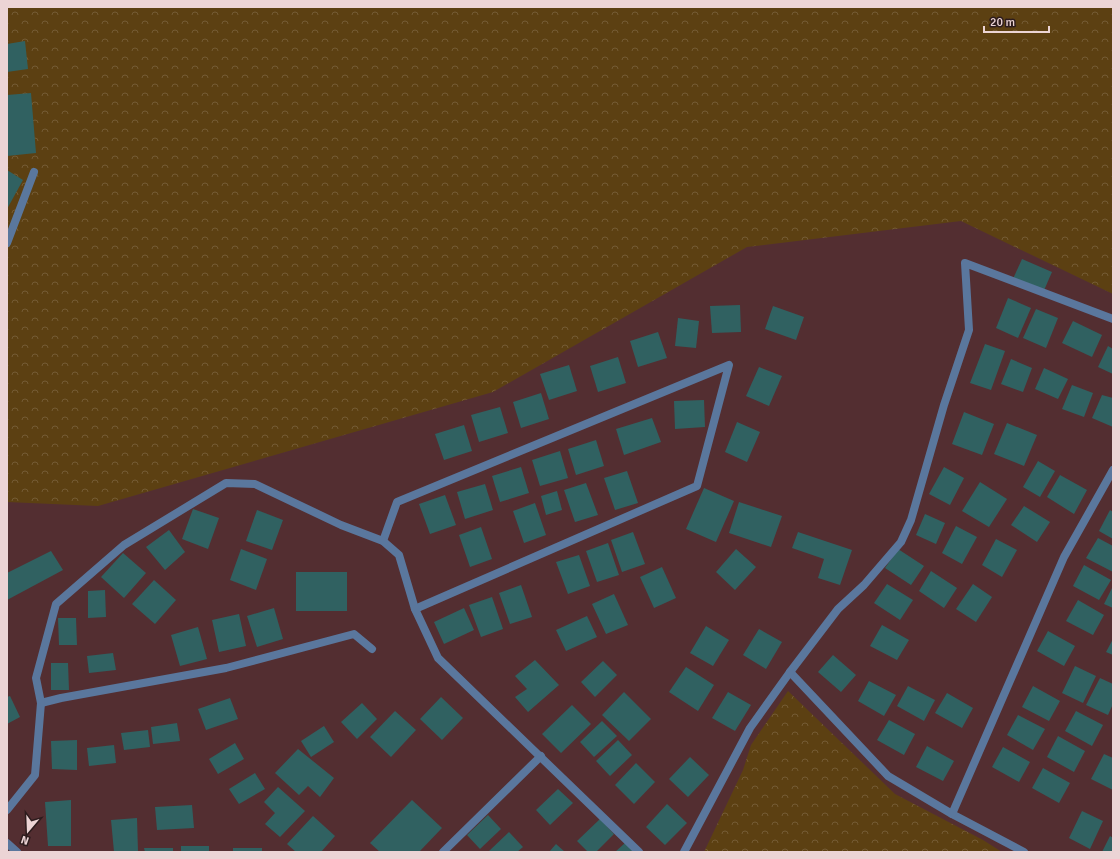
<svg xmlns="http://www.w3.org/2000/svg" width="1120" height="859" font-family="Signika,sans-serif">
  <defs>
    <pattern id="forest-crowns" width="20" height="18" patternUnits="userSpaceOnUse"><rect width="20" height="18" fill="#5c4012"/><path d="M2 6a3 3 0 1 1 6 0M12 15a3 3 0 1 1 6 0" fill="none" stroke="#745b34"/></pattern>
  </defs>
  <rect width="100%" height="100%" fill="#532e31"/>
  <g fill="url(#forest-crowns)">
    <polygon points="7,7 1113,7 1113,294 961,221 747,247 493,392 98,506 7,502"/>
    <polygon points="788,691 895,794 983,840 1002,852 704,852 743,770 751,745"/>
  </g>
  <g fill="#306161">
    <polygon points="25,41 28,69 7,72 7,44"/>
    <polygon points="31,93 36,153 7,156 7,95"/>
    <polygon points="7,170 23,180 7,209"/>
    <polygon points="1022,259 1052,272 1042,295 1012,281"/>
    <polygon points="1008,298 1031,308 1018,338 996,328"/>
    <polygon points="740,305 741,332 712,333 710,306"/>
    <polygon points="773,306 804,317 796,340 765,329"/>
    <polygon points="1036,309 1058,318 1046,348 1023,338"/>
    <polygon points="678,318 699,321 696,348 675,346"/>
    <polygon points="1073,321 1102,335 1092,357 1062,343"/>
    <polygon points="658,332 667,358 638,367 630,341"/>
    <polygon points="985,344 1005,351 991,390 970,383"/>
    <polygon points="1108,346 1113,349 1113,374 1098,367"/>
    <polygon points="618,357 626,383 598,392 590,366"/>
    <polygon points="1011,359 1032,368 1023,392 1001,384"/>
    <polygon points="569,365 577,391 549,400 540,374"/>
    <polygon points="759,367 782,376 769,406 746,396"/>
    <polygon points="1044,368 1068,379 1058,399 1035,389"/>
    <polygon points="1072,385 1093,393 1084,417 1062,409"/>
    <polygon points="541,393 549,419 521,428 513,402"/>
    <polygon points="1102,395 1113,398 1113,427 1092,418"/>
    <polygon points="704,400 705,427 675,429 674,401"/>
    <polygon points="500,407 508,433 479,442 471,415"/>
    <polygon points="964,412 994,424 982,455 952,444"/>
    <polygon points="652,418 661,442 624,455 616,429"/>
    <polygon points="737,422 760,432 747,462 725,452"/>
    <polygon points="1007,423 1037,435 1024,466 994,454"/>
    <polygon points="464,425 472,451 444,460 435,434"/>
    <polygon points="596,440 604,466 576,475 568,449"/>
    <polygon points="560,451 568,478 540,486 532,460"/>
    <polygon points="1038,461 1055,471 1040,497 1023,487"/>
    <polygon points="521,467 529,493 500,502 492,476"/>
    <polygon points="944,467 964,478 950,505 929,494"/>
    <polygon points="627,471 638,503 615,510 604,478"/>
    <polygon points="1060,475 1087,490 1074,514 1047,497"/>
    <polygon points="980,482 1007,499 989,527 962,511"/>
    <polygon points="586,483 598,515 575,522 564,490"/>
    <polygon points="485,484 493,510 465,519 457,492"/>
    <polygon points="704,488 734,501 716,542 686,529"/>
    <polygon points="557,491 562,510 546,515 541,496"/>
    <polygon points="445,495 456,525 430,534 419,504"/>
    <polygon points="739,502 782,516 771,547 729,533"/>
    <polygon points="535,503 546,535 524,543 513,511"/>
    <polygon points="1024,506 1050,522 1037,542 1011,525"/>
    <polygon points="193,509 219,518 208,549 182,539"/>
    <polygon points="257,510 283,520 272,550 246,541"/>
    <polygon points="1110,510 1113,512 1113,539 1099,531"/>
    <polygon points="925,514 945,523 936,544 916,535"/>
    <polygon points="956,526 977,537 962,564 942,553"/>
    <polygon points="481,527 492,559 470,567 459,535"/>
    <polygon points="169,530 185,552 165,570 146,547"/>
    <polygon points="633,532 645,564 622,572 611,540"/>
    <polygon points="798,532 852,550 840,585 818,578 824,559 792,548"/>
    <polygon points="1098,538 1113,546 1113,572 1086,558"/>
    <polygon points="996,539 1017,550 1002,577 982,565"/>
    <polygon points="608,543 619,575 597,582 586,551"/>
    <polygon points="241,549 267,559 256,590 230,580"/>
    <polygon points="736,549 756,567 735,590 716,572"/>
    <polygon points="898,549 924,566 911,585 885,568"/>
    <polygon points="51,551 63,570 7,600 7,573"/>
    <polygon points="123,553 146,573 124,598 101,577"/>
    <polygon points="579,555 590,586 568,594 556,562"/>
    <polygon points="1084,565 1111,580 1099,600 1073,586"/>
    <polygon points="662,567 676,598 654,608 640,577"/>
    <polygon points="931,571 957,588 944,608 919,591"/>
    <rect x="296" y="572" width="51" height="39"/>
    <polygon points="154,580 176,600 155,624 132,604"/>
    <polygon points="887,584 913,600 900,620 874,603"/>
    <polygon points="973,584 992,597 976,622 956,609"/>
    <polygon points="521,585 532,617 510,624 499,593"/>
    <polygon points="1113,586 1113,608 1104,604"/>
    <polygon points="105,590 106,617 88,618 88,591"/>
    <polygon points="614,594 628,625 606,634 592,604"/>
    <polygon points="492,597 503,629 481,637 469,605"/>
    <polygon points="1078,600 1104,615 1093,635 1066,621"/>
    <polygon points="274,608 283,639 257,647 247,616"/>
    <polygon points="464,608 474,630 444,644 434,622"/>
    <polygon points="239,614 246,646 219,652 212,620"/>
    <polygon points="587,616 597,637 566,651 556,630"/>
    <polygon points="58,618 76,618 77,645 59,645"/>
    <polygon points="882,625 909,640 897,660 870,646"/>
    <polygon points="706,626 729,640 713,666 690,653"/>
    <polygon points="198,627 207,659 180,666 171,635"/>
    <polygon points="759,629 782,642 766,669 743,655"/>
    <polygon points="1048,631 1075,646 1064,666 1037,651"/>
    <polygon points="1113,639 1113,655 1106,652"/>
    <polygon points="113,653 116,670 89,673 87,656"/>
    <polygon points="833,655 856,675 841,692 818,672"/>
    <polygon points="535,660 559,685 528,712 515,697 527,689 515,676"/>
    <polygon points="603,661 617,675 595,697 581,682"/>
    <polygon points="51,663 68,663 69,690 51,690"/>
    <polygon points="1075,666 1096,676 1083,703 1062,693"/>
    <polygon points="686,667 714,685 698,711 669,692"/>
    <polygon points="1100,678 1113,684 1113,704 1108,715 1086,705"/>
    <polygon points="869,681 896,695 884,716 858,701"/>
    <polygon points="908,686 935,700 924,721 897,706"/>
    <polygon points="1033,686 1060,701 1049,721 1022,707"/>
    <polygon points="624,692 651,719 629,741 602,715"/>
    <polygon points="728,692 751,705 735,731 712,718"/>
    <polygon points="947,693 973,708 962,728 935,713"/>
    <polygon points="10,696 20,717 7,724 7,697"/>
    <polygon points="441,697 463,718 442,740 420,719"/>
    <polygon points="230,698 238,719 206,730 198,709"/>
    <polygon points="362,703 377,719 357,739 341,722"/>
    <polygon points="572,705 591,724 561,753 542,734"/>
    <polygon points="395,711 416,730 391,757 370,737"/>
    <polygon points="1076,711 1103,725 1092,746 1065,731"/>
    <polygon points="1018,715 1045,729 1033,750 1007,735"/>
    <polygon points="889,720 915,734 904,755 877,740"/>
    <polygon points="602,721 617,736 594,757 580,742"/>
    <polygon points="177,723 180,741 153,744 151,727"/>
    <polygon points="324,726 334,742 311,757 301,741"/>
    <polygon points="148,730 150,747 124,750 121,733"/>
    <polygon points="1058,736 1085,751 1074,772 1047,757"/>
    <polygon points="77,740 77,770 52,769 51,741"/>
    <polygon points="618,740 632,755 610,776 596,761"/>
    <polygon points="235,743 244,759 218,774 209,759"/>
    <polygon points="114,745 116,763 89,766 87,748"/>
    <polygon points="927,746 954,761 943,781 916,767"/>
    <polygon points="1003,747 1030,762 1019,782 992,767"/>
    <polygon points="298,749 334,778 320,797 308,786 299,795 275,773"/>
    <polygon points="1104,754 1113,758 1113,790 1091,779"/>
    <polygon points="690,757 709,775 688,797 669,779"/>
    <polygon points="636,763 655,782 634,804 615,785"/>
    <polygon points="1043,768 1070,783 1059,803 1032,788"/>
    <polygon points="255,773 265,789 239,804 229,789"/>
    <polygon points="278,787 305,811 280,837 265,824 275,813 264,802"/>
    <polygon points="558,789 573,803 550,825 536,810"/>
    <polygon points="71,800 71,846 48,846 45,802"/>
    <polygon points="412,800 442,828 419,852 380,852 370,843"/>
    <polygon points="667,804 687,823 665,845 646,827"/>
    <polygon points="192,805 194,828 157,830 155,807"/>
    <polygon points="1082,811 1103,821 1090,849 1069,838"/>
    <polygon points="488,815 501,829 480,849 467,835"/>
    <polygon points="313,816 335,836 321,852 296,852 287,844"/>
    <polygon points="137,818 138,852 114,852 111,820"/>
    <polygon points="600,819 614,834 596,852 588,852 577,841"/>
    <polygon points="509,832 523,847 517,852 488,852"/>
    <polygon points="1110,836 1113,838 1113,852 1102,852"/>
    <polygon points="625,843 634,852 615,852"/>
    <polygon points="556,844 565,852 549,852"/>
    <rect x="181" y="846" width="28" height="6"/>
    <polygon points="144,848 173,848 173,852 145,852"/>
    <rect x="233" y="848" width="29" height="4"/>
  </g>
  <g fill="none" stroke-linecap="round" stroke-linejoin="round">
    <g stroke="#5a779d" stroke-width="8">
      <polyline points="7,243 34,172"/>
      <polyline points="383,541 397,502 729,365 697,486 415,609"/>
      <polyline points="790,672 888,776 952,814 1024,852"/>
      <polyline points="41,703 61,698 226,668 354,634 372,649"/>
      <polyline points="7,810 35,775 41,703 36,678 56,604 124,545 226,483 255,484 341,525 383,541 399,555 415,609 438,658 639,852"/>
      <polyline points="952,814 1064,557 1113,470"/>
      <polyline points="7,843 17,852"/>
      <polyline points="443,852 541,756"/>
      <polyline points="684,852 750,728 790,672 838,609 864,585 901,542 911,520 944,405 969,330 965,263 1113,319"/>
    </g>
  </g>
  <rect width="1120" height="859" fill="none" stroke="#ecd4d5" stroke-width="16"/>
  <g transform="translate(28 831) rotate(199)" stroke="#2d1c1d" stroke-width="3" paint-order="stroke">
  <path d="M0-3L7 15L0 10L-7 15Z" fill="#ecd4d5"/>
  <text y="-6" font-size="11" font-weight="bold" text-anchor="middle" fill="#ecd4d5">N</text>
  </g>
  <path d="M984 26v6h65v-6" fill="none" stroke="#ecd4d5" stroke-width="2"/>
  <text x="990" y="26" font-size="12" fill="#ecd4d5" stroke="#2d1c1d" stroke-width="3" paint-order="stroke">20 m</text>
</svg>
